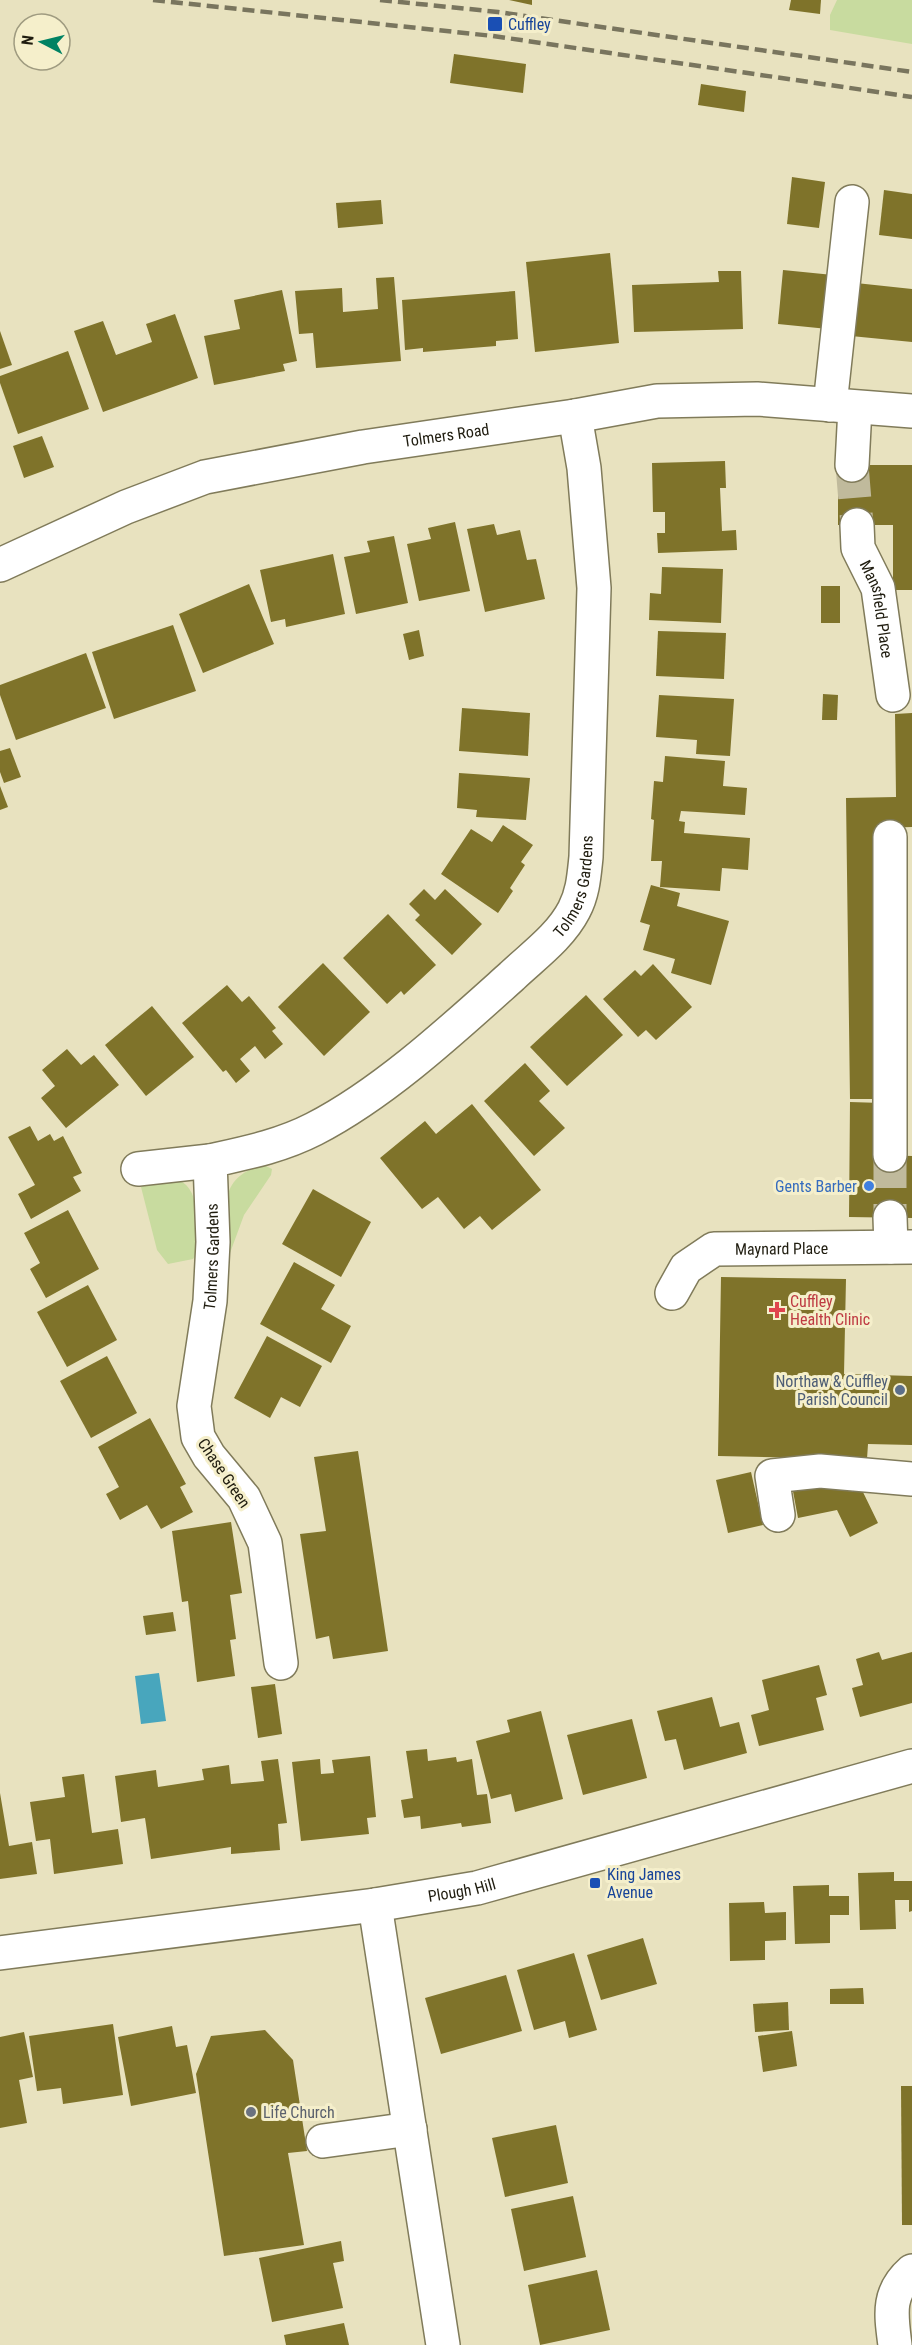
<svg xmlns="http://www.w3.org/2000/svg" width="912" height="2345" font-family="'Roboto Condensed',sans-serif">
  <rect width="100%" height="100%" fill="#e8e2bf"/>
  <g fill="#c8db9f">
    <polygon points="837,0 912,0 912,44 830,30 830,15"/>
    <path d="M264,1165L272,1169L271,1175L244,1215L230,1253C226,1213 215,1177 264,1165Z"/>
    <path d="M160,1177C165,1178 174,1177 179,1180C202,1191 197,1230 199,1251L193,1259L168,1264L157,1250L141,1187Z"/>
  </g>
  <polygon fill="#48a6bd" points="159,1673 166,1721 141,1724 135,1676"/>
  <g fill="#7f732a">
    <polygon points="509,0 532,0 532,5"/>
    <polygon points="791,0 821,0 820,14 789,10"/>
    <polygon points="454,54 526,64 523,93 450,83"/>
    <polygon points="701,84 746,91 744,112 698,105"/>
    <polygon points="792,177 825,182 819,228 787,224"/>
    <polygon points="884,190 912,194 912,239 879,235"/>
    <polygon points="381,200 383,224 338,228 336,203"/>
    <polygon points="610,253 619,343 535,352 526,262"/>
    <polygon points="783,270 833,275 828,329 778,324"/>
    <polygon points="718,271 741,271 743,329 634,332 632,285 719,282"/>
    <polygon points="394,277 401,361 316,368 313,333 299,334 295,291 342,288 343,312 378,309 376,278"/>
    <polygon points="856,283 912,289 912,342 851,336"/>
    <polygon points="282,290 297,361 283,364 285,371 214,385 204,336 240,329 234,300"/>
    <polygon points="515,291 518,339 496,341 496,346 423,352 423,348 405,350 402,300"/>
    <polygon points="175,314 198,378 103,412 74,331 103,321 116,355 152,342 146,324"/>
    <polygon points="0,331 12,365 0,369"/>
    <polygon points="68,351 89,409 18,434 0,383 0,376"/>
    <polygon points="42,436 54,467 24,478 13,446"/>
    <polygon points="725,461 726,488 720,488 722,531 736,530 737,550 658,553 657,533 665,533 665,512 653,512 652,463"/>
    <polygon points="838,465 912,465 912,590 893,590 893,525 838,525"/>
    <polygon points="455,522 470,591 419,601 407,544 431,539 428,528"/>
    <polygon points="494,524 497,535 520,530 527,560 536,559 545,599 485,612 467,529"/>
    <polygon points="394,536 408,603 356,614 344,557 370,552 367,541"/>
    <polygon points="333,554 345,614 286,627 285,619 271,622 260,570"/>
    <polygon points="662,567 723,569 721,623 649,620 650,593 661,594"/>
    <polygon points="249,584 274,644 203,673 179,614"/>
    <rect x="821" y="586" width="19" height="37"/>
    <polygon points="173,625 196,691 114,719 92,652"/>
    <polygon points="419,630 424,656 409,660 403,634"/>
    <polygon points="658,631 726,633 724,679 656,676"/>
    <polygon points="86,653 106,708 16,740 0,695 0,685"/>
    <polygon points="823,694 838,695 837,720 822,720"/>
    <polygon points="659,695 734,699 730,756 696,754 697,740 656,737"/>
    <polygon points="462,708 530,713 528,756 459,751"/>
    <polygon points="912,713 912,827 879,828 883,1099 850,1099 846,798 896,797 895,714"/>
    <polygon points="10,748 21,777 4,783 0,772 0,751"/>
    <polygon points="665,756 725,761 723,786 747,788 745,815 681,811 679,821 685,822 684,833 750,838 748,870 722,868 720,891 660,887 662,861 651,861 654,820 651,819 654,781 663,782"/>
    <polygon points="459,773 530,778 526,820 476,817 477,810 457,808"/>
    <polygon points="0,786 8,807 0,810"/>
    <polygon points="503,825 533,845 521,862 525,865 510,888 513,891 498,913 441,874 471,829 492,842"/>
    <polygon points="651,885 680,893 677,906 729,921 711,985 671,973 675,959 643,950 650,925 640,922"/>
    <polygon points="424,889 435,900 445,889 482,924 452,955 415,920 420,915 409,904"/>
    <polygon points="388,914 436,965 404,995 401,991 387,1004 343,958"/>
    <polygon points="323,963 370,1012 324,1056 278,1007"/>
    <polygon points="653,964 692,1007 656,1040 646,1030 638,1037 603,999 635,970 641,976"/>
    <polygon points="227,985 242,1002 249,996 276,1028 272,1031 283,1044 265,1059 255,1046 240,1059 250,1071 236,1083 226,1070 223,1072 182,1023"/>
    <polygon points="586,995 623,1035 567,1086 530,1047"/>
    <polygon points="152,1006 194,1057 146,1096 105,1045"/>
    <polygon points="67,1049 81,1065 94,1055 119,1085 66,1128 41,1098 55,1086 42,1070"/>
    <polygon points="525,1063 550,1091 539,1101 565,1128 534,1156 484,1101"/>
    <polygon points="850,1102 882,1103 882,1155 912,1156 912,1218 849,1217"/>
    <polygon points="472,1104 541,1190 492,1230 480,1216 464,1229 438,1197 422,1209 380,1158 425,1121 436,1134"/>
    <polygon points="30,1126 38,1141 50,1134 54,1141 63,1136 82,1173 73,1177 81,1191 31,1219 18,1194 35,1185 8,1137"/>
    <polygon points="313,1189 371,1222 341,1277 282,1244"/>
    <polygon points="68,1210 99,1269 46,1298 30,1269 40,1263 24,1233"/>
    <polygon points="294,1262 335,1285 321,1309 351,1326 331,1363 260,1324"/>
    <polygon points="721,1277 846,1279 844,1374 912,1376 912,1445 868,1444 867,1459 718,1456"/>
    <polygon points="88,1285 117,1340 67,1367 37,1312"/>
    <polygon points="267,1336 322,1366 300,1407 281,1397 270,1418 234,1398"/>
    <polygon points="107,1356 137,1413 91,1438 60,1381"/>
    <polygon points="150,1418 186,1484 180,1487 193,1512 161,1529 147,1505 120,1520 106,1494 119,1487 98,1447"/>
    <polygon points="358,1451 388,1651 333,1659 329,1636 316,1639 300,1534 326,1531 314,1457"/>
    <polygon points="751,1472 763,1525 728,1533 716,1480"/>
    <polygon points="850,1479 852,1492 861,1488 878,1523 850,1537 837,1510 798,1518 792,1486"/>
    <polygon points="231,1522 242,1593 230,1595 236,1639 230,1640 235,1676 197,1682 188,1601 182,1602 172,1531"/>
    <polygon points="173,1612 176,1631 146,1635 143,1616"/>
    <polygon points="879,1652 882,1660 912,1652 912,1703 860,1717 852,1688 863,1685 856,1659"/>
    <polygon points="819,1665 827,1695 816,1698 824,1730 759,1746 751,1715 769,1710 762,1680"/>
    <polygon points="275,1684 282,1734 258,1738 251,1687"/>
    <polygon points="712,1697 720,1727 739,1722 747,1753 684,1770 676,1739 665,1741 657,1711"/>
    <polygon points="541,1711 563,1799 515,1812 511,1794 491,1799 476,1741 510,1732 507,1720"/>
    <polygon points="632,1719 647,1778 583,1795 567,1735"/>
    <polygon points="427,1749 428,1761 456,1757 457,1762 472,1759 477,1795 487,1794 491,1823 462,1827 461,1823 421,1829 420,1816 404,1818 401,1800 413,1798 406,1751"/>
    <polygon points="370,1756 376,1817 367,1818 369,1834 301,1841 292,1762 320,1759 321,1774 334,1773 332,1760"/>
    <polygon points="278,1759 287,1823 278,1824 280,1850 231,1854 231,1847 151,1859 145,1818 121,1822 115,1776 156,1770 158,1787 204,1780 202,1769 229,1765 231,1784 264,1781 261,1761"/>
    <polygon points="84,1774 92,1833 118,1829 123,1864 54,1874 50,1839 36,1841 30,1802 65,1797 62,1777"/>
    <polygon points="0,1793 9,1846 32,1842 37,1874 0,1879"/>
    <polygon points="894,1872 894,1881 912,1881 912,1911 909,1912 909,1900 895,1900 896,1929 860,1930 858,1873"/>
    <polygon points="829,1885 829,1896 849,1896 849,1915 830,1915 830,1943 795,1944 793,1886"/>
    <polygon points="764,1902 765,1913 786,1912 786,1940 765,1941 765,1960 730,1961 729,1903"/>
    <polygon points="643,1938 657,1984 601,2000 587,1955"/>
    <polygon points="574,1953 597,2030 569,2038 565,2021 534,2030 517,1970"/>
    <polygon points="506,1975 522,2031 441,2054 425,1998"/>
    <polygon points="863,1988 864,2004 830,2004 830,1989"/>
    <polygon points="788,2002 789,2030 755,2032 753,2004"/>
    <polygon points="113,2024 123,2095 63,2104 61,2088 37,2091 29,2036"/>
    <polygon points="172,2026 176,2047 187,2045 196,2093 131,2106 118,2037"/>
    <polygon points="265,2030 293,2060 307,2151 288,2153 304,2245 224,2256 196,2074 211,2036"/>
    <polygon points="792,2031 797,2066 763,2072 758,2036"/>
    <polygon points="24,2032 33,2077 19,2080 27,2123 0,2128 0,2037"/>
    <polygon points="901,2086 912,2086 912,2225 902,2225"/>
    <polygon points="556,2125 568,2183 505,2197 492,2138"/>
    <polygon points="573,2196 586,2257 524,2271 511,2209"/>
    <polygon points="341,2241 344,2261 333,2263 343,2308 272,2322 259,2258"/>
    <polygon points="597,2270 610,2330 540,2345 528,2285"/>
    <polygon points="344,2323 349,2345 286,2345 284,2335"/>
  </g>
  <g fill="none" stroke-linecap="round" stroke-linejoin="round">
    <g stroke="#c0ba9c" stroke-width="33" stroke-dasharray="33 16" stroke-linecap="butt">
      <polyline points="852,465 857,525"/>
      <polyline points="890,1155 890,1217"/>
    </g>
    <g stroke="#807b5a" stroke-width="36">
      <g id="minor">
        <polyline points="830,405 852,202"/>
        <polyline points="852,465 855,408"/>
        <path id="s1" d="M857,525L858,548L878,588L893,695"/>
        <path id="s2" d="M0,565L126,507L205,477L363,447L575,416L657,401L757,399L912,411"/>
        <polyline points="890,837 890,1155"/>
        <polyline points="138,1169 210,1161"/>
        <polyline points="890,1217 891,1247"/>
        <path id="s3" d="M672,1293L686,1268L714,1249L912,1247"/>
        <polyline points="778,1515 772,1476 820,1471 912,1479"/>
        <path id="s4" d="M281,1663L265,1543L244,1498L209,1456L198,1437L194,1406L210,1301L213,1242L210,1161C246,1153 281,1146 314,1129C384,1093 453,1029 512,976C533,956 560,937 574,910C583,893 584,876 586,857L594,588L584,468L575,416"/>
        <polyline points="375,1905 443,2345"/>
        <path id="s5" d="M0,1953L375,1905L477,1888L912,1766"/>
        <polyline points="323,2141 410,2129"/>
        <path d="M895,2345C891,2314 887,2293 912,2271"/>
      </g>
    </g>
    <use href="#minor" stroke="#fff" stroke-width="33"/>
    <g stroke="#79755e" stroke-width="4.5" stroke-dasharray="12 6" stroke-linecap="butt">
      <polyline points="153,0 493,36 912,97"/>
      <polyline points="380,0 498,12 912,72"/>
    </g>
  </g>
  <g fill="#1a4fb4" stroke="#f5efcb" stroke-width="2">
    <rect x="487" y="16" width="16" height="16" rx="3"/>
    <rect x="589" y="1877" width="12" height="12" rx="3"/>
  </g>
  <circle fill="#3f7fe0" stroke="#f5efcb" stroke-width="2" cx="869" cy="1186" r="6"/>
  <path fill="#e0444e" stroke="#f5efcb" stroke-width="2" d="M774 1301h6v6h6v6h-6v6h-6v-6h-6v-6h6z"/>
  <circle fill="#5c6f8a" stroke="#f5efcb" stroke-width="2" cx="900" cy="1390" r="6"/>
  <circle fill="#6b7280" stroke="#f5efcb" stroke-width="2" cx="251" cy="2112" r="6"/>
  <g text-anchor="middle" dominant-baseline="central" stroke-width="6" stroke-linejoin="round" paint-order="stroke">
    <g font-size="16" fill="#164399" stroke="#f5efcb" text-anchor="start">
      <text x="508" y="24">Cuffley</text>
      <text x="607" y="1874">King James<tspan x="607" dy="18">Avenue</tspan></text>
    </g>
    <g font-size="16" fill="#1f1c0f" stroke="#f5efcb">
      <text stroke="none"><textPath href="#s2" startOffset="468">Tolmers Road</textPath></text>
      <text stroke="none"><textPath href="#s1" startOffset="88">Mansfield Place</textPath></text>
      <text stroke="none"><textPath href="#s4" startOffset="999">Tolmers Gardens</textPath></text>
      <text stroke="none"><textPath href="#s3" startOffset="130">Maynard Place</textPath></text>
      <text stroke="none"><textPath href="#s4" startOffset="429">Tolmers Gardens</textPath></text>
      <text transform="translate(224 1473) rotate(56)">Chase Green</text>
      <text stroke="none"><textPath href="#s5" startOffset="466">Plough Hill</textPath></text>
    </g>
    <g font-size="16" fill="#366cbe" stroke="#f5efcb" text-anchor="end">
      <text x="857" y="1186">Gents Barber</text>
    </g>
    <g font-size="16" fill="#be3a42" stroke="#f5efcb" text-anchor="start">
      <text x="790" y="1301">Cuffley<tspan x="790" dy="18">Health Clinic</tspan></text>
    </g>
    <g font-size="16" fill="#4e5e75" stroke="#f5efcb" text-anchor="end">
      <text x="888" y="1381">Northaw &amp; Cuffley<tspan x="888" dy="18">Parish Council</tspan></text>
    </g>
    <g font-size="16" fill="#5b616d" stroke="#f5efcb" text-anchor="start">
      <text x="263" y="2112">Life Church</text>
    </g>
  </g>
  <g transform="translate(42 42) rotate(277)"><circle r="28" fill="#f5efcb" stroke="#9f9b80" stroke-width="1.5"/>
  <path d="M0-4.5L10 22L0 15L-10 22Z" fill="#008263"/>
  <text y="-9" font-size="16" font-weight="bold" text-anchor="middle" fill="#1f1c0f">N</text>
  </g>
</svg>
